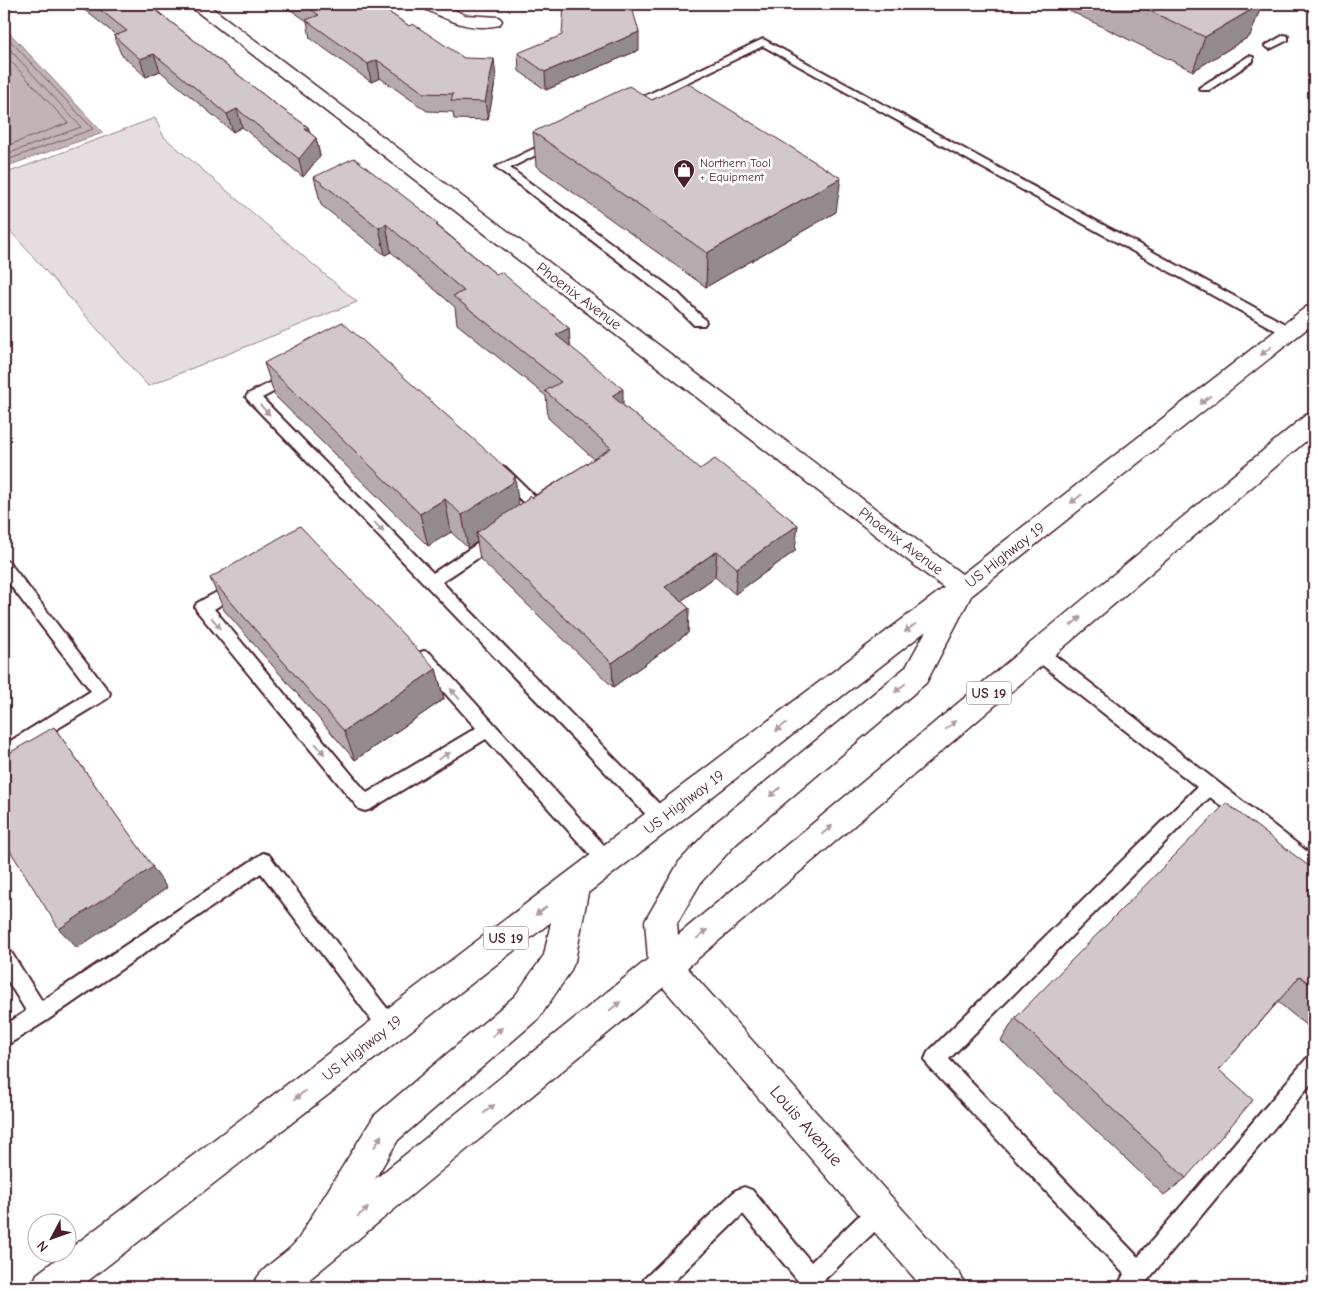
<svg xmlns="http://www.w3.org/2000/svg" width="1318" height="1291" font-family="'Comic Neue',sans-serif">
  <rect width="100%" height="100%" fill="#fff"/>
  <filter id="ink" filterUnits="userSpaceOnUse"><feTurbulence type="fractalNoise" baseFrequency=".02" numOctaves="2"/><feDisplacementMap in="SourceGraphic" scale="10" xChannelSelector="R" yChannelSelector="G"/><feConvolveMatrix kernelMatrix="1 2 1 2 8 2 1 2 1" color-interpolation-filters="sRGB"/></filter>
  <g filter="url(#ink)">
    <polygon fill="#e5dee0" stroke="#987e86" points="155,118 164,137 357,302 148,386 4,224 4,174"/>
    <polygon fill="#c1b3b6" stroke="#91787e" points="4,27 103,133 4,167"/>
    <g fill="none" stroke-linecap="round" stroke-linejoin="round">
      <g stroke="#7a5a63" stroke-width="1">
        <polyline points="4,34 93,129 4,161"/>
        <polyline points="4,43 81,127 4,155"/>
        <polyline points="4,54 68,123 4,147"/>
      </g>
      <g stroke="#4a1f2b" stroke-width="4">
        <g id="service">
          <polygon points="1284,35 1288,36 1288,40 1270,49 1265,46"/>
          <polygon points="763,39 1294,329 1296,332 1289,336 1284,335 763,46 632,109 624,109 622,107"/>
          <polygon points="1249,56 1253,57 1253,61 1209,90 1201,90 1199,88"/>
          <polygon points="554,139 558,140 558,144 510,168 678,293 704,319 706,322 704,325 694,325 668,299 496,167"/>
          <polygon points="291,372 296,374 298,377 296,380 262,398 433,573 492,534 502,534 505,538 502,542 442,582 668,813 671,819 668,825 662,827 656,825 248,400 246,397 248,394"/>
          <polygon points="500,466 505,467 537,498 539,502 531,520 521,520 518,516 524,503 495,475 493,471 495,467"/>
          <polygon points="4,560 9,562 110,693 108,698 4,761 4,745 91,691 4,577"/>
          <polygon points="237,581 243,583 245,587 243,591 214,609 367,793 476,728 418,663 416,658 418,653 424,651 430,653 613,855 616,861 613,867 607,869 601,867 486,739 371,809 365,811 359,809 197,611 195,607 197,603"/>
          <polygon points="1038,645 1044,647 1314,857 1314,876 1308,874 1210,797 949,1059 1138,1257 1307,1058 1314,1055 1314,1080 1142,1287 1117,1287 1124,1274 928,1066 925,1059 928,1052 1197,787 1032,657 1030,652 1032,647"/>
          <polygon points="263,853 269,855 396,1020 399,1027 396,1034 389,1037 382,1034 261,873 46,1021 4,1047 4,1026 26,1011 4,975 4,949 11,952 42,1001"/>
          <polygon points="744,1187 752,1190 811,1262 872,1203 880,1200 888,1203 891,1211 888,1219 825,1279 828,1287 803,1287 743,1214 668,1287 641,1287 644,1279 736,1190"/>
        </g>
      </g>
      <g stroke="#4a1f2b" stroke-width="3">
        <g id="minor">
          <polygon points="187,4 207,4 971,581 975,588 971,595 962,598 953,595"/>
          <path d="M420,4H442L465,15L499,17L502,21L499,25C471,32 447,20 423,8Z"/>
        </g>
      </g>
      <g stroke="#4a1f2b" stroke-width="3">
        <polygon id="tertiary" points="665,950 676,955 960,1274 966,1287 922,1287 654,977 649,966 654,955"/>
      </g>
      <g stroke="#4a1f2b" stroke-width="3">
        <path id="trunk" d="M1314,305V323L971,596L926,683L736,844L701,882L677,923L678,935L1306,415L1314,413V434L676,977L300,1287H252C264,1260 293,1255 304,1229L374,1116L515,996L544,955L551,922L80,1287H31L37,1274L63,1254H68V1250L953,581L1306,307ZM926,631L906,667L714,824L679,862L645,921L648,959L375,1179L398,1140L539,1018L570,972L575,961L588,893Z"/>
      </g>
      <use href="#service" fill="#fff" fill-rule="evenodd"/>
      <use href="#minor" fill="#fff" fill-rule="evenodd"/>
      <use href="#tertiary" fill="#fff" fill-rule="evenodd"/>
      <use href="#trunk" fill="#fff" fill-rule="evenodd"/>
    </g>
    <g fill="#b5abaf" stroke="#4a1f2b">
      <polygon points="77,4 148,4 274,103 308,127 310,133 316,138 320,156 303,177 242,127 233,132 160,71 146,77 121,54 114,36 116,35"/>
      <polygon points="282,4 377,4 409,26 496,77 488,120 454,119 453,112 427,111 380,78 371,82 310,38 307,21"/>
      <polygon points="1056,4 1262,4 1250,36 1193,71"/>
      <polygon points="639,50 546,90 519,71 518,53"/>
      <polygon points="533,132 836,212 706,287 536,166"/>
      <polygon points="314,177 438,226 496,274 569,328 570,347 623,405 795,551 735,594 715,577 681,601 689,608 688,633 613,687 480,559 477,542 468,548 451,532 428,546 275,396 264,363 519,505 594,459 548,418 546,396 457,324 455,307 391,252 385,255 321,205"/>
      <polygon points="210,578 436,669 444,699 355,760 224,610"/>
      <polygon points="1314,870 1314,1021 1308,1027 1278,1002 1219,1070 1186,1178 1164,1195 1001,1041 1015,1018"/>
    </g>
    <g fill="#938b8e" stroke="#4a1f2b">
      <polygon points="1261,4 1262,4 1250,36 1193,71 1205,37"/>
      <polygon points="639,32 639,50 546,90 545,72"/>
      <polygon points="154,54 160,71 146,77 140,59"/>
      <polygon points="494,59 496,77 488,120 485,102"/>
      <polygon points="377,60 380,78 371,82 368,64"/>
      <polygon points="237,109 242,127 233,132 227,114"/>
      <polygon points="308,127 312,143 316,138 320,156 303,177 299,159 305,129"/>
      <polygon points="841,178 836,212 706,287 707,253"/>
      <polygon points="386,224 391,252 385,255 379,228"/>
      <polygon points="569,328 571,355 556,335"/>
      <polygon points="623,389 623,416 612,396"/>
      <polygon points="515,476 519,509 476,533 477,542 468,548 462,515"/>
      <polygon points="445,499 451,532 428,546 420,514"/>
      <polygon points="798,525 795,551 735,594 737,568"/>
      <polygon points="717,551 715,577 665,612 665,587"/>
      <polygon points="689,608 688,633 613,687 612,663"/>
      <polygon points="436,669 444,699 355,760 344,731"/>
      <polygon points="54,727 167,888 77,948 59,929"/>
    </g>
    <g fill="#d2c7cb" stroke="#4a1f2b">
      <polygon points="93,4 148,4 274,103 308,127 305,129 316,138 299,159 237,109 227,114 154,54 140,59 114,36 127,31"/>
      <polygon points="303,4 377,4 409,26 413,24 464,58 494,59 485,102 451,101 453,94 424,93 377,60 368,64 306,20 319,15"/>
      <polygon points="564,4 631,4 639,32 545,72 518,53 562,35"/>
      <polygon points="1135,4 1261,4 1205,37"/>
      <polygon points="687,83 841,178 707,253 533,132 629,86 652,100"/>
      <polygon points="354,158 423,211 438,224 436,225 496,274 501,272 569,328 556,335 623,389 612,396 700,469 715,459 798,525 737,568 717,551 665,587 689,608 612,663 476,533 527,500 529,495 532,498 611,448 545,391 561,382 453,296 464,291 386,224 379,228 314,177"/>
      <polygon points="342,322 515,476 512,483 462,515 445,499 420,514 264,363"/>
      <polygon points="300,526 436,669 344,731 210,578"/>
      <polygon points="54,727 153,867 59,929 4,841 4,756"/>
      <polygon points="1226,803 1314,870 1314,988 1300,976 1219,1070 1253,1100 1186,1178 1015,1018"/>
    </g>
    <defs><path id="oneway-solid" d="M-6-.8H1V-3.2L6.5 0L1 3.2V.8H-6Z" transform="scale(1.25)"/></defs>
    <g fill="#ae9aa0">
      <use href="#oneway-solid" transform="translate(1266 351) rotate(140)"/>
      <use href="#oneway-solid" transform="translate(1205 400) rotate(142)"/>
      <use href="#oneway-solid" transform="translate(265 410) rotate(46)"/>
      <use href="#oneway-solid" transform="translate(1076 499) rotate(142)"/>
      <use href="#oneway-solid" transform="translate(379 527) rotate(46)"/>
      <use href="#oneway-solid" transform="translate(1076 621) rotate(-40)"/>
      <use href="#oneway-solid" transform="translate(216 623) rotate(50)"/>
      <use href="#oneway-solid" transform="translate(910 628) rotate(143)"/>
      <use href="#oneway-solid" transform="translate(900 688) rotate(140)"/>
      <use href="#oneway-solid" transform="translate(455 694) rotate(-131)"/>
      <use href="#oneway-solid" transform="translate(951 725) rotate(-40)"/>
      <use href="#oneway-solid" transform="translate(781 727) rotate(143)"/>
      <use href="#oneway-solid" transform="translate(320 749) rotate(50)"/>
      <use href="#oneway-solid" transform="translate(444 756) rotate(-30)"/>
      <use href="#oneway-solid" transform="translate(775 792) rotate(140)"/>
      <use href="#oneway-solid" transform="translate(827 830) rotate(-40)"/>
      <use href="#oneway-solid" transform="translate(541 911) rotate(143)"/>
      <use href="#oneway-solid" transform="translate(702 934) rotate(-40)"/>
      <use href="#oneway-solid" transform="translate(615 1006) rotate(-39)"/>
      <use href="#oneway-solid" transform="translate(497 1032) rotate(-41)"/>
      <use href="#oneway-solid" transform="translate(300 1095) rotate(142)"/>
      <use href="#oneway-solid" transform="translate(489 1109) rotate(-39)"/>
      <use href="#oneway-solid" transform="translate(378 1141) rotate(-59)"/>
      <use href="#oneway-solid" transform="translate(363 1212) rotate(-39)"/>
    </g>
  </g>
  <defs>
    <g id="shop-pin" transform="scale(1.125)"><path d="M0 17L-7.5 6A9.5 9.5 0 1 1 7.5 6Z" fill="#4a1f2b" stroke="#fff"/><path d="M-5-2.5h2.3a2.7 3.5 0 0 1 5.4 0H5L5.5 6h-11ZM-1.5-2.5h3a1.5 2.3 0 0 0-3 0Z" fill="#fff"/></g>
  </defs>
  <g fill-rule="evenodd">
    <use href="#shop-pin" x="684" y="170"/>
  </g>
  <g text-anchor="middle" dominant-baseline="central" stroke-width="5" stroke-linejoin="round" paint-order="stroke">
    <g font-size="12" fill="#4a1f2b" stroke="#fff" text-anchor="start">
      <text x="700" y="163">Northern Tool<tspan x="700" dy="14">+ Equipment</tspan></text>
    </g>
    <g fill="#fff" stroke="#80626b" stroke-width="1">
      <rect x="966.5" y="681.5" width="45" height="23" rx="4"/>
      <rect x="483.5" y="926.5" width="45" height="23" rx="4"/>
    </g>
    <g font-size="14" font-weight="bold" fill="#4a1f2b">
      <text x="989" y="693">US 19</text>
      <text x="506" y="938">US 19</text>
    </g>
    <g font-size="15" fill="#4a1f2b" stroke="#fff">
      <text transform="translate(579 296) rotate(37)">Phoenix Avenue</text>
      <text transform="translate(901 541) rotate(37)">Phoenix Avenue</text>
      <text transform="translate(1005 555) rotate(-38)">US Highway 19</text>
      <text transform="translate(684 802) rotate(-37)">US Highway 19</text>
      <text transform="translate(362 1048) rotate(-38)">US Highway 19</text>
    </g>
    <g font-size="18" fill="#4a1f2b" stroke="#fff">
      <text transform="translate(806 1126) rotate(49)">Louis Avenue</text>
    </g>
  </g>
  <rect width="1318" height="1291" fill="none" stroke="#fff" stroke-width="20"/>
  <rect x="10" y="10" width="1298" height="1271" fill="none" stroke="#4a1f2b" stroke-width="2" filter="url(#ink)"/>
  <g transform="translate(52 1238) rotate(229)"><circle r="24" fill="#ffffff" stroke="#b7a5aa"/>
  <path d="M0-4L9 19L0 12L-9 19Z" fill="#4a1f2b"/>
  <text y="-8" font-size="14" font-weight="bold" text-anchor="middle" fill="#4a1f2b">N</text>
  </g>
</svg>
